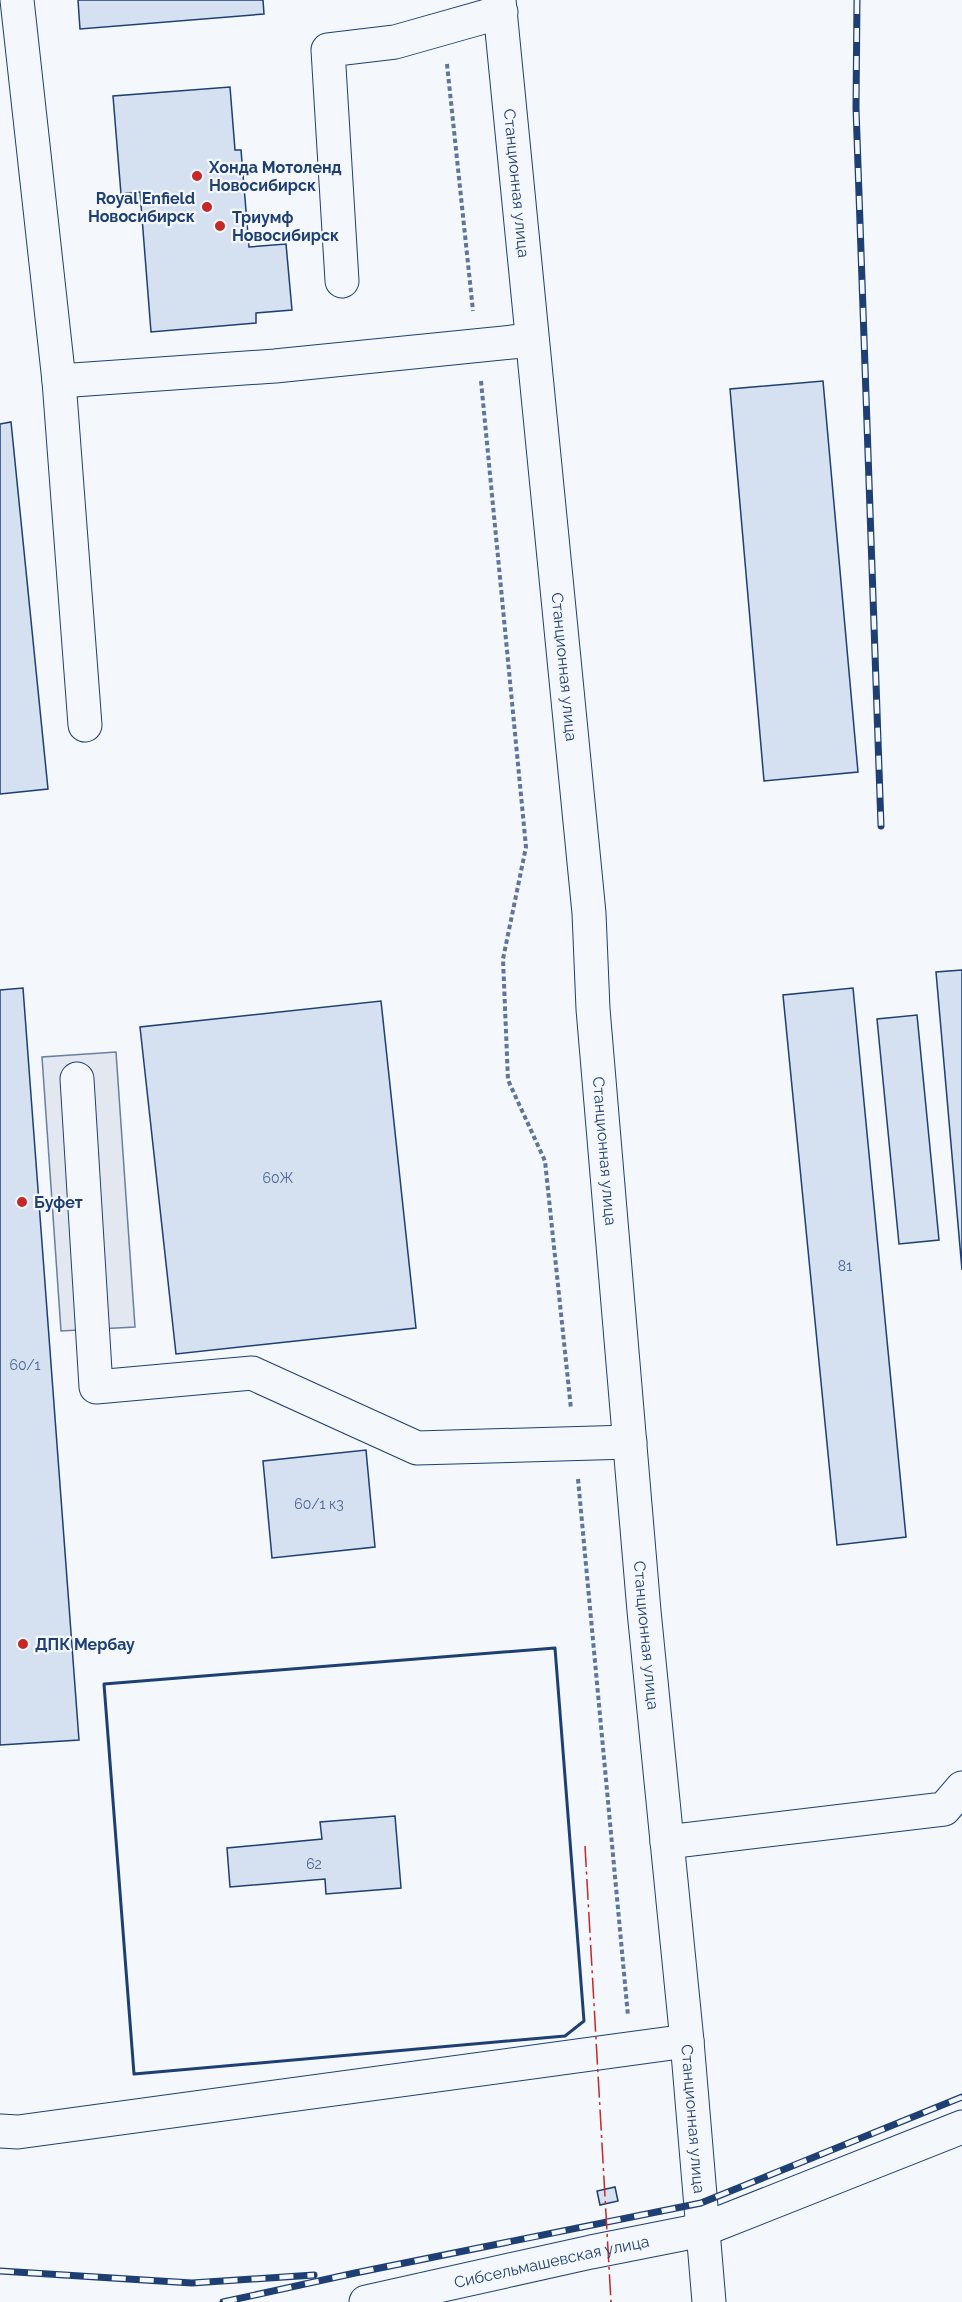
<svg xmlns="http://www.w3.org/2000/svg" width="962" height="2302" font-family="Raleway,sans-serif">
  <rect width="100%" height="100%" fill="#f4f7fb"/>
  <polygon fill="#e3e8f0" stroke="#687fa3" stroke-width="1.5" points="116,1052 135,1327 61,1331 42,1057"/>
  <g fill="#d5e0f0" stroke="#1d3f73" stroke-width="1.5">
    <polygon points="78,0 263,0 264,14 80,29"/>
    <polygon points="230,87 235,150 241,150 249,247 286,244 292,310 256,313 256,323 151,332 140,192 121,194 113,96"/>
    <polygon points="823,381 858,772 764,781 730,389"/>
    <polygon points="11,422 48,789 0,794 0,424"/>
    <polygon points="962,970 962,1270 936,972"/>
    <polygon points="23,988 79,1740 0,1745 0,990"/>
    <polygon points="853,988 906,1537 837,1545 783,995"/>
    <polygon points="381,1001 416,1328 176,1354 140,1027"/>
    <polygon points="917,1015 939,1240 899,1244 877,1019"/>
    <polygon points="366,1450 375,1547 272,1558 263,1461"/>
    <polygon points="395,1816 401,1888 326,1894 325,1879 230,1887 227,1848 322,1839 320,1822"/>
    <polygon points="615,2187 618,2201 600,2205 597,2191"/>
  </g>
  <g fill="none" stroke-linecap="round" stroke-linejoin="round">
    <g stroke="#1d3f73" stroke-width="35">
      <g id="minor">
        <polyline points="17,0 59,381 85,725"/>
        <polyline points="342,281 328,50 395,42 501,12"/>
        <polyline points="59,381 275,366 532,340"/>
        <polyline points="77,1079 96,1387 252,1373 417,1448 630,1442"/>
        <polyline points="667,1842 944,1809 962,1788"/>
        <polyline points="0,2131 18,2132 687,2041"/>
        <path id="s1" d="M366,2302L591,2252L702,2230L962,2127"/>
      </g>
    </g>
    <g stroke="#1d3f73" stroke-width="35">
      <g id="major">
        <path id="s2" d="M499,0L589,913L593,1009L644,1611L687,2041L709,2302"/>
      </g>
    </g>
    <g stroke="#5e769c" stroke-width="4" stroke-dasharray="4.5 3" stroke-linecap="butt">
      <polyline points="447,64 473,311"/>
      <polyline points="481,381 526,847 503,959 508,1080 545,1161 571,1409"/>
      <polyline points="578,1479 628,2016"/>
    </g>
    <use href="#minor" stroke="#f4f7fb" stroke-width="33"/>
    <use href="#major" stroke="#f4f7fb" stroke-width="33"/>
    <g stroke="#1d3f73" stroke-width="7">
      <g id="rail">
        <polyline points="857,0 856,108 881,826"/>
        <polyline points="0,2271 192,2283 314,2275"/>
        <polyline points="223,2302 355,2273 701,2203 962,2097"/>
      </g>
    </g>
    <use href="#rail" stroke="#f4f7fb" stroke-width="4.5" stroke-dasharray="14" stroke-linecap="butt"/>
    <polygon stroke="#1d3f73" stroke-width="3" points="555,1648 584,2021 565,2036 134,2074 104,1684"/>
    <polyline stroke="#c62828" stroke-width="1.5" stroke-dasharray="21 4.5 3 4.5" stroke-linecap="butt" points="585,1846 611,2302"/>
  </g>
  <g fill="#c62828" stroke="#f4f7fb" stroke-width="2">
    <circle cx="197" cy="176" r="6"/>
    <circle cx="207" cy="207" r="6"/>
    <circle cx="220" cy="226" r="6"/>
    <circle cx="22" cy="1202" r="6"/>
    <circle cx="23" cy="1644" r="6"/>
  </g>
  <g text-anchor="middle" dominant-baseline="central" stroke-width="4.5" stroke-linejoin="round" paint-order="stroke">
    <g font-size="14" fill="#4b6792">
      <text x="278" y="1178">60Ж</text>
      <text x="845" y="1266">81</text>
      <text x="25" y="1365">60/1</text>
      <text x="319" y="1504">60/1 к3</text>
      <text x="314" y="1864">62</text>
    </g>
    <g font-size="16" font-weight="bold" fill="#1d3f73" stroke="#f4f7fb" text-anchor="start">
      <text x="209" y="167">Хонда Мотоленд<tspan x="209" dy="18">Новосибирск</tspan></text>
      <text x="195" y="198" text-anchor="end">Royal Enfield<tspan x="195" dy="18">Новосибирск</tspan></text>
      <text x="232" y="217">Триумф<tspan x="232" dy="18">Новосибирск</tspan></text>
      <text x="34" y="1202">Буфет</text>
      <text x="35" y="1644">ДПК Мербау</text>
    </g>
    <g font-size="16" fill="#1d3f73" stroke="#f4f7fb">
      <text stroke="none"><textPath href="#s2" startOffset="184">Станционная улица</textPath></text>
      <text stroke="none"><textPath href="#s2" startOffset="670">Станционная улица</textPath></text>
      <text stroke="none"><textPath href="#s2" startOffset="1156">Станционная улица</textPath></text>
      <text stroke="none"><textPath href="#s2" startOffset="1642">Станционная улица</textPath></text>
      <text stroke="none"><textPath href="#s2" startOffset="2128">Станционная улица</textPath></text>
      <text stroke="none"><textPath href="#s1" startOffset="190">Сибсельмашевская улица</textPath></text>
    </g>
  </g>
</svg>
